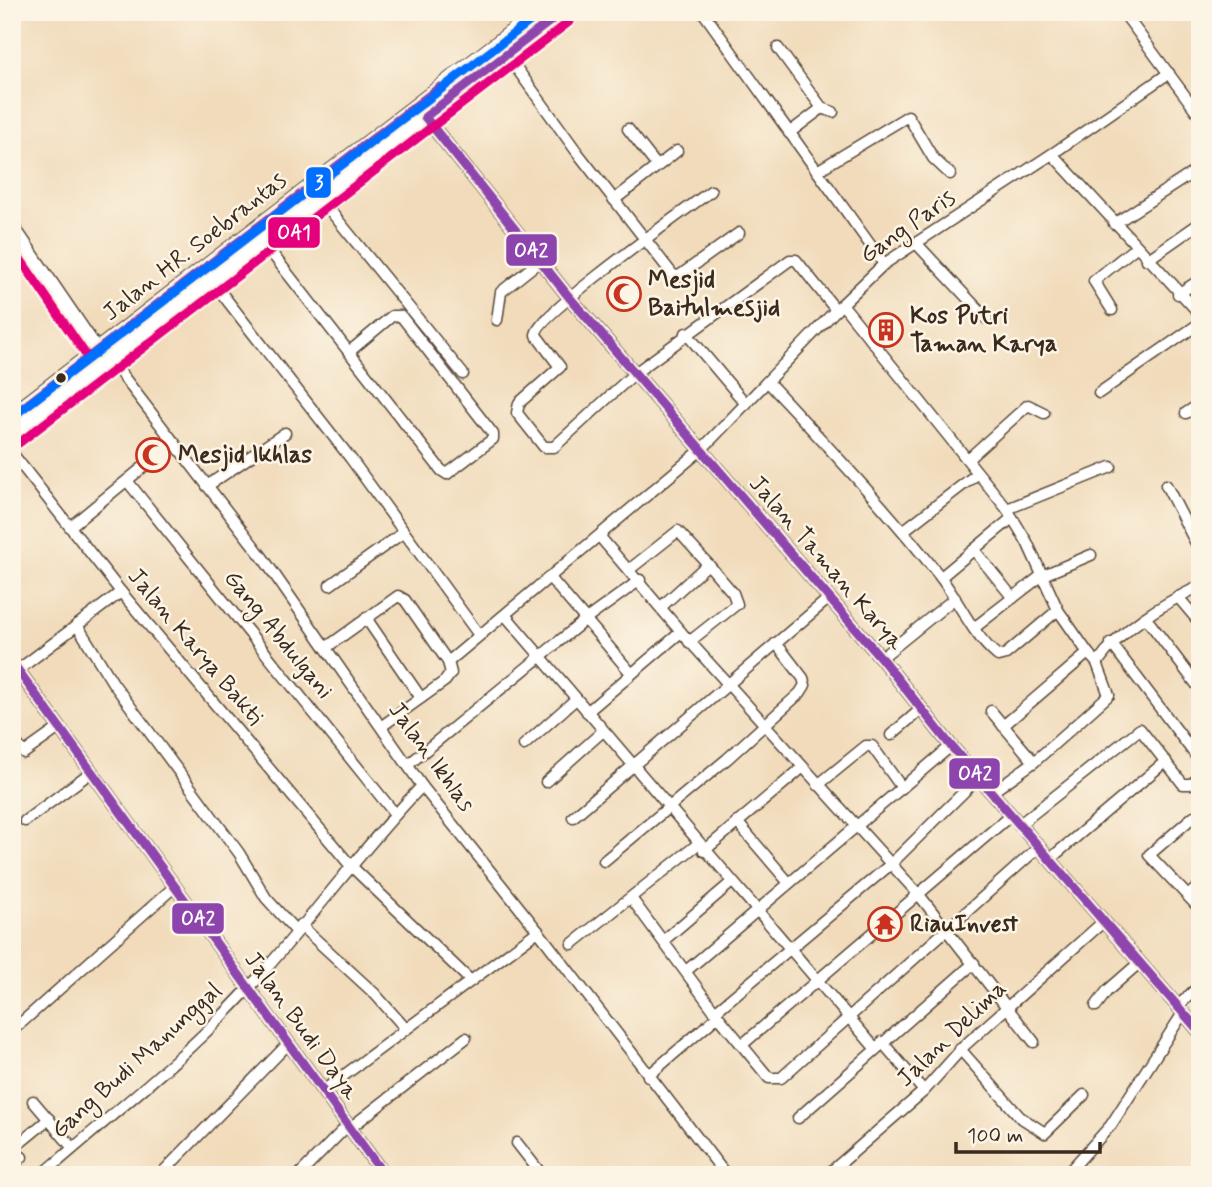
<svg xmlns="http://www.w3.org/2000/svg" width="1212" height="1187" font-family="Mynerve,sans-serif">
  <rect width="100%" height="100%" fill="#fcf5e5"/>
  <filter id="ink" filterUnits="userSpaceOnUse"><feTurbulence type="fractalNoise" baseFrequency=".0143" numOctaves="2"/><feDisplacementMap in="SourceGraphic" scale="14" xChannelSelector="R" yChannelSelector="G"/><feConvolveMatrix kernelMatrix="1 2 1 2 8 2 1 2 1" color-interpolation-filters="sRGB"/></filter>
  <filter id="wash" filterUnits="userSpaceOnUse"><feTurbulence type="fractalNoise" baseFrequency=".00686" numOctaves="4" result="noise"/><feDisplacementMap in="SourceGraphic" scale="28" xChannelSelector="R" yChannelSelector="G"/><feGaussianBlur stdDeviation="1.57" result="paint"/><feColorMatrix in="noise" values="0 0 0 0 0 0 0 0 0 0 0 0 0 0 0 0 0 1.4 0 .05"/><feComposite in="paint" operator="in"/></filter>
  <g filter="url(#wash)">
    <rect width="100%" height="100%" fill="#f1dbbb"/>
  </g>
  <g filter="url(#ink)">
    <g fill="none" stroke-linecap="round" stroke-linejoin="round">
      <g stroke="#564536" stroke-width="13">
        <g id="minor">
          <polyline points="703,12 884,264"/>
          <polyline points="1123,12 1200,116"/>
          <polyline points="1199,18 1200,19"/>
          <polyline points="778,48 822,108"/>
          <polyline points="507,55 577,152 673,275 679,276 739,233"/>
          <polyline points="628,129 657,166"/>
          <polyline points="789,133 822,108 833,112"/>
          <polyline points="1052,154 1200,314"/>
          <polyline points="817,171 908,116 933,158 950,174"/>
          <path d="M711,191C687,209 534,317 536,335L560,367L519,403L517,413L544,447H554L635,373L790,260H796L836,310"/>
          <polyline points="320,198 463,374"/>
          <polyline points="614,200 677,151"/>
          <polyline points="1114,224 1200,168"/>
          <polyline points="263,242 441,470 447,474 493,439 493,434 401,316 392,316 349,352"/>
          <polyline points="916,243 987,319"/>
          <polyline points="1147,260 1200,223"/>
          <polyline points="212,281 351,459 479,635"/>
          <polyline points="1178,294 1200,280"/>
          <polyline points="1112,310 1094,281 1136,247"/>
          <polyline points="497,320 501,292 541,260"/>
          <polyline points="686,333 746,404"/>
          <polyline points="109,358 263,558 422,786 538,931 726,1175"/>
          <path d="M768,382C826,445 885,507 938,574C959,600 971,634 998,656L1006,654L1058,610L1027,542L1007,509L842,304"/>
          <polyline points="1099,393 1200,323"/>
          <polyline points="1186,413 1200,404"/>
          <polyline points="12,453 121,592 350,865 471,981"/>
          <polyline points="968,459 1028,405 1044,413"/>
          <polyline points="128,482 395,814"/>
          <polyline points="1166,485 1200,551"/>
          <polyline points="207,486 285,433"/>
          <polyline points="1007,509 1111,467"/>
          <polyline points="71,526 174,442"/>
          <polyline points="903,531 977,474"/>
          <polyline points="600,537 681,632 920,896 1034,1042"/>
          <polyline points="975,551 1013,598"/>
          <polyline points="630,569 678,531 708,564"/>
          <polyline points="941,577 1012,518"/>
          <polyline points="551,579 631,673"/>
          <polyline points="330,585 404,532"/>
          <polyline points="1178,597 1200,623"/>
          <polyline points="661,607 708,564 733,593 737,604 689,642"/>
          <polyline points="1058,610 1088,653"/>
          <polyline points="506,616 875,1048"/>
          <polyline points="366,618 421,698"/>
          <polyline points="1146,618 1200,689"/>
          <polyline points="77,625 113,683 239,853 266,898 296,931"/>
          <polyline points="974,628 1041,576 1091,555"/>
          <polyline points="1111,643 1200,761"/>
          <polyline points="327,647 398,596 405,600 448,662 451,673 445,681 382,726"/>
          <polyline points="881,658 955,598"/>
          <polyline points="448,662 701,450 836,310 884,264 1052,154 1169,73"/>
          <path d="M1097,663C1122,628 1161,605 1200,586"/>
          <polyline points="18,670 121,592"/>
          <polyline points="991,711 1034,762"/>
          <polyline points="587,712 681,632"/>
          <polyline points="891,735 920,710"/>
          <polyline points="12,738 24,753 59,728"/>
          <polyline points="524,745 576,699"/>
          <polyline points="409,764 585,620 640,580"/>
          <polyline points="546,782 603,731"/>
          <polyline points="818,785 866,746 872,746 902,788"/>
          <polyline points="992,792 1034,762 1109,695 1097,663 1088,653 1003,726"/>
          <polyline points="1194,816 1149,855 1200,909"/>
          <polyline points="573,817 828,599"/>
          <polyline points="25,821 90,773"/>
          <polyline points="737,822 789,883"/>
          <polyline points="1020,824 1140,729 1183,784 1190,784 1200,778"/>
          <polyline points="704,851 802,768"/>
          <polyline points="1050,859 1166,761"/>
          <polyline points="604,861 727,759 800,693 805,685 803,678 776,643"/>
          <polyline points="1188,896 1200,885"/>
          <polyline points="631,898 718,1016 648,1076"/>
          <polyline points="300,925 375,994 406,1029"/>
          <polyline points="663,941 732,882"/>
          <polyline points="572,944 698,844"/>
          <polyline points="686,971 951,746"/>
          <polyline points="1096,1006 1107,991 1139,963"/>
          <polyline points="1178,1006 1200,985"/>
          <polyline points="716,1011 891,864 979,777"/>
          <polyline points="718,1016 769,1078 781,1078 1039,847"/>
          <polyline points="12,1031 174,887"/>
          <polyline points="882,1042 924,1091"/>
          <polyline points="743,1044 1011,815"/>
          <polyline points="960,1049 1020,1117 1045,1133 1084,1095"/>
          <polyline points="323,1091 538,931"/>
          <polyline points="33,1101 73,1148"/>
          <polyline points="798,1118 974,963"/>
          <polyline points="350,1128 466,1038"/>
          <polyline points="21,1142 49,1119"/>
          <polyline points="517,1143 542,1175"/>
          <polyline points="12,1166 22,1157"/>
          <path d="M42,1175C112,1114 186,1057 248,989C309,923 360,850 422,786"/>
          <polyline points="160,1175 288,1044"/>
          <polyline points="299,1175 348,1125"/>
          <polyline points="827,1175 924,1091 965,1045 1103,922"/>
          <polyline points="1066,1175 1111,1125 1183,1013"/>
        </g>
      </g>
      <g stroke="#564536" stroke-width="15">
        <g id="tertiary">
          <polyline points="425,117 569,297 881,658 951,746 1200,1032"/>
          <polyline points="12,225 98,351"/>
          <polyline points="12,662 384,1175"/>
        </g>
      </g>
      <g stroke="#564536" stroke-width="18">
        <g id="primary">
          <polyline points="12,416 539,12"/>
          <polyline points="12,433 562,12"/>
        </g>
      </g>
      <use href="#minor" stroke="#fff" stroke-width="10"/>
      <use href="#tertiary" stroke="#fff" stroke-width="12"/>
      <use href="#primary" stroke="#fff" stroke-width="16"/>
      <g stroke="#fcf5e5" stroke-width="14">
        <g id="bus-1">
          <polyline points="562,12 425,117 569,297 881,658 951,746 1200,1032"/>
          <polyline points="12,416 440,87"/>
          <polyline points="12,662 384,1175"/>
        </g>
      </g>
      <g stroke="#fcf5e5" stroke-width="14">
        <g id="bus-2">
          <polyline points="12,247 88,358"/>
          <polyline points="19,443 569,22"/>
        </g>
      </g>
      <g stroke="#fcf5e5" stroke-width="14">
        <polyline id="bus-3" points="12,417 542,12"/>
      </g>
      <use href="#bus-1" stroke="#8e44ad" stroke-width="9"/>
      <use href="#bus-2" stroke="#e5007d" stroke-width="9"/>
      <use href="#bus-3" stroke="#006eff" stroke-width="9"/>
    </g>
  </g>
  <defs>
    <g id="mosque-ring" transform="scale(1.75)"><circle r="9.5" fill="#fcf5e5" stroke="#c8321e" stroke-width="1.5"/><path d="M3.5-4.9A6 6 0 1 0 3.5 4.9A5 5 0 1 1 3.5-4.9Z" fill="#c8321e"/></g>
    <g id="building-ring" transform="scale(1.75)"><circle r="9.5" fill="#fcf5e5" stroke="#c8321e" stroke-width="1.5"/><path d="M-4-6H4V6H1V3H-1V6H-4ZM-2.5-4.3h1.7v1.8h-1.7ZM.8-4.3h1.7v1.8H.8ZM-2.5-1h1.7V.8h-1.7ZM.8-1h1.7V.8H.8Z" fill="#c8321e"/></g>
    <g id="temple-ring" transform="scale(1.75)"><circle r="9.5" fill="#fcf5e5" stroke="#c8321e" stroke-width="1.5"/><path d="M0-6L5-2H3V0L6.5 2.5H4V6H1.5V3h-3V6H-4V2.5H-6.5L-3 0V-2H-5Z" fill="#c8321e"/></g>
  </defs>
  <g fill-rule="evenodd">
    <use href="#mosque-ring" x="624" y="294"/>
    <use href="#building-ring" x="886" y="330"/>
    <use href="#mosque-ring" x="153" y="455"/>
    <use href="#temple-ring" x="885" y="924"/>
  </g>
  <circle fill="#3b2a1e" stroke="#fcf5e5" stroke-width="2.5" cx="61" cy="378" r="6"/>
  <g text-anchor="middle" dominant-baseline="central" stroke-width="5" stroke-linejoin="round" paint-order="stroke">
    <g font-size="24" fill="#3b2a1e" stroke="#fcf5e5">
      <text transform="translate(908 227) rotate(-35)">Gang Paris</text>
      <text transform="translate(195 247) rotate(-38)">Jalan HR. Soebrantas</text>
      <text transform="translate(826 563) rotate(49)">Jalan Taman Karya</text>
      <text transform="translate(278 635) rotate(51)">Gang Abdulgani</text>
      <text transform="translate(195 647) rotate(50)">Jalan Karya Bakti</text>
      <text transform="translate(431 757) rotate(54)">Jalan Ikhlas</text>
      <text transform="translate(301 1026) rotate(54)">Jalan Budi Daya</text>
      <text transform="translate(952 1034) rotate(-44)">Jalan Delima</text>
      <text transform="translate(137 1061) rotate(-42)">Gang Budi Manunggal</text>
    </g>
    <g font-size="24" font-weight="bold" fill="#3b2a1e" stroke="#fcf5e5" text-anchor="start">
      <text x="648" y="280">Mesjid<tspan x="648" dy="28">Baitulmesjid</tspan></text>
      <text x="910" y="316">Kos Putri<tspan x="910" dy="28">Taman Karya</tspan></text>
      <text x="178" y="455">Mesjid Ikhlas</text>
      <text x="910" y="924">RiauInvest</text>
    </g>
  </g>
  <g stroke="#fcf5e5" stroke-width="2.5">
    <rect x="305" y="166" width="27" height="33" rx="7" fill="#006eff"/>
    <rect x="267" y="216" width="54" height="33" rx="7" fill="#e5007d"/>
    <rect x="505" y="233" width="53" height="34" rx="7" fill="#8e44ad"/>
    <rect x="948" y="757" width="53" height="33" rx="7" fill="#8e44ad"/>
    <rect x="171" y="902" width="54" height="33" rx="7" fill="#8e44ad"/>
  </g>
  <g font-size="19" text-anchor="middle" font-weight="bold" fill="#fff">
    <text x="319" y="189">3</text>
    <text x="294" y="239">OA1</text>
    <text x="531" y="257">OA2</text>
    <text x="975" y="780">OA2</text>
    <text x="198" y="925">OA2</text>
  </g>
  <rect width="1212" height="1187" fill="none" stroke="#fcf5e5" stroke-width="42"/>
  <path d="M956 1142v10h144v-10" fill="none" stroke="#3b2a1e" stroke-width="3.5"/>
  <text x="967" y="1142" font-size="21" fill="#3b2a1e" stroke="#fcf5e5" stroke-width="5" paint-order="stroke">100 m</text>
</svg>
